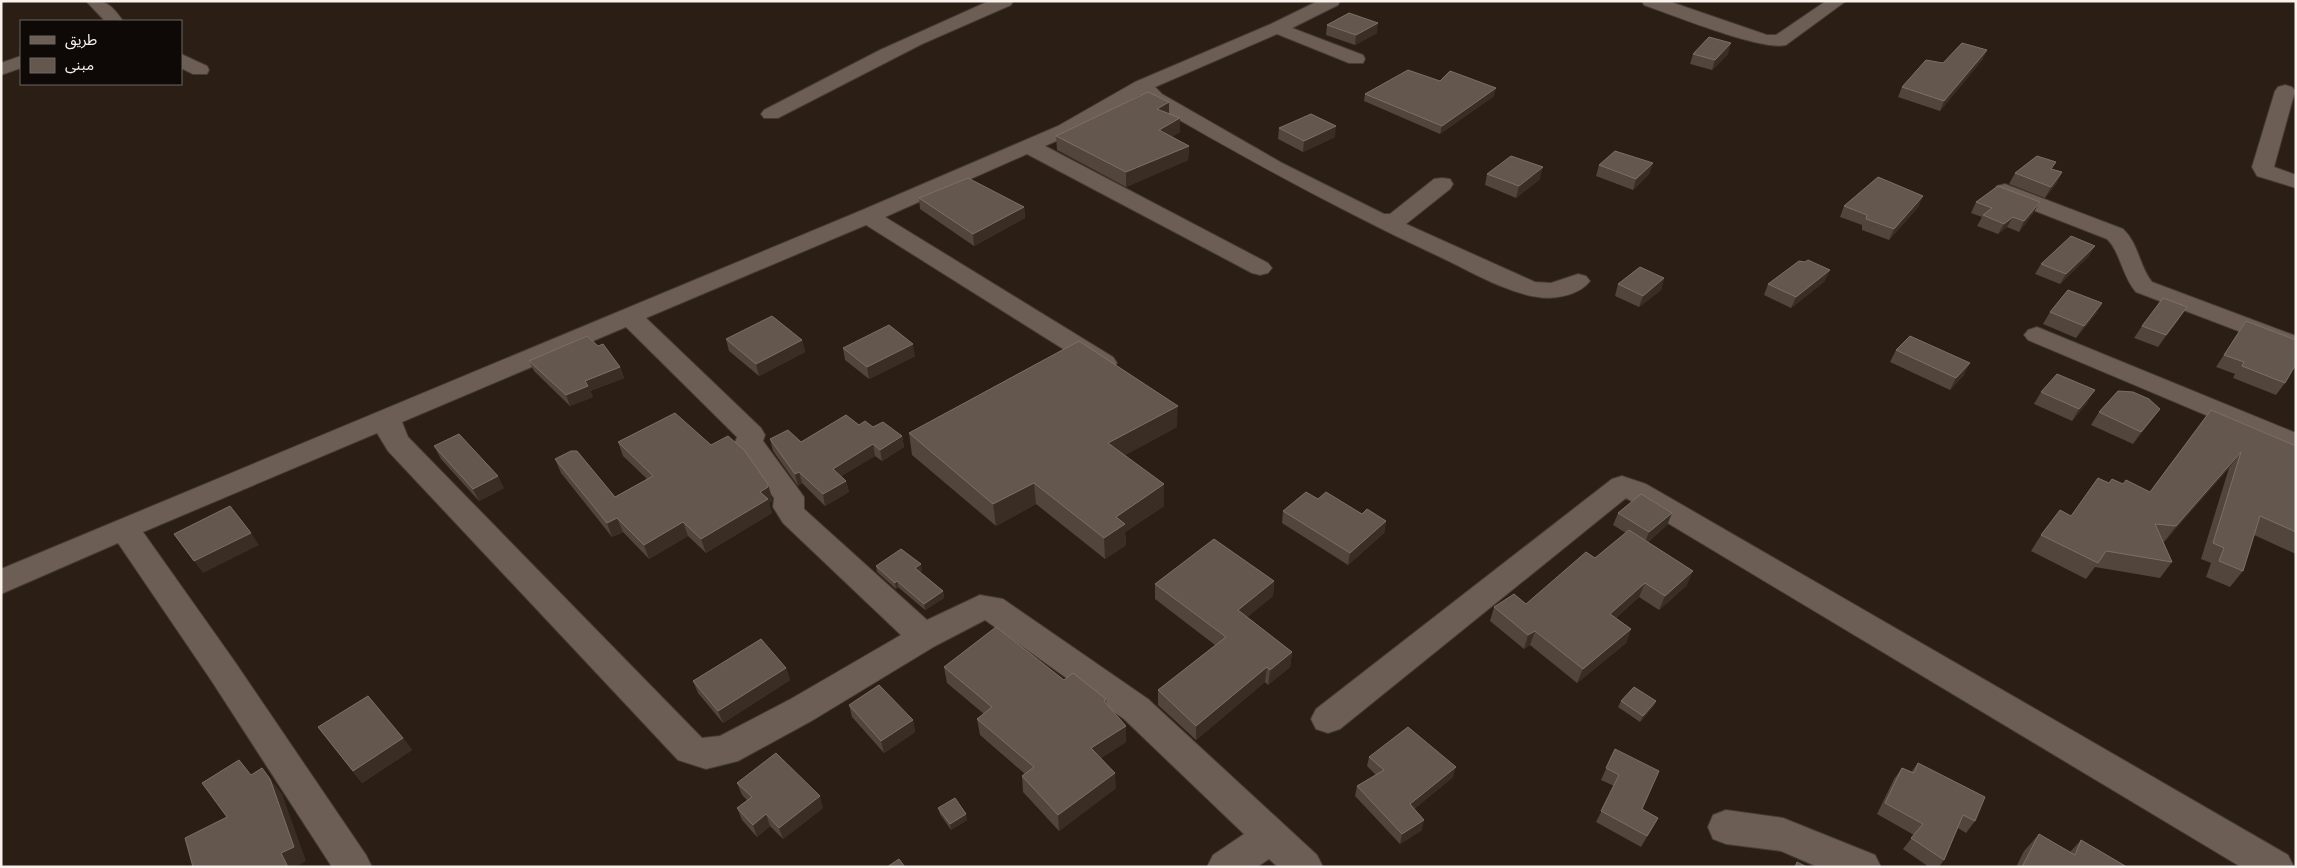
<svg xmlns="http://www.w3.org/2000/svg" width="2297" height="868" font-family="Mulish,'Noto Sans Arabic',sans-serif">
  <rect width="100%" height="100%" fill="#2a1e15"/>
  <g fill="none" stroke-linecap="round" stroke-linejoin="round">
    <g stroke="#453b35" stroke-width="2">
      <g id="minor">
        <path d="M86,1C107,1 110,3 123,21H105Z"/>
        <polygon points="989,1 1013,1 1011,5 922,44 778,118 764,118 761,114 764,110 880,50"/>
        <path d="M1318,1H1340L1338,5L1292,28L1363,55L1365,59L1363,63H1349L1277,34L1155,87L1162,94L1282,163L1384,214H1390L1434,179L1442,178L1450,179L1453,184L1450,189L1406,224L1535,282L1551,283L1578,274L1586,276L1590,281C1580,295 1554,300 1538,297C1503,292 1469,270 1436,255C1337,209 1243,157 1148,102L1140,95L1072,134L1045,146L1268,263L1272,268L1268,273L1260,275L1252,273L1027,154L885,217L1113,357L1117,363L1113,369L1104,371L1095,369L866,225L646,318L761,428L765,435L763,441L799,490L804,497V509L927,620L980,595L1003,599L1148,699L1317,855L1323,867H1278L1269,859L1257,867H1207L1213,855L1244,834L1124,719L985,620L935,646L813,720L738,761L706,769L678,760L388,451L377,433L143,532L235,662L366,855L372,867H332L211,680L118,543L1,594V569L860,211L1058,126L1135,82L1271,24ZM626,327L737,437L735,442L739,449L774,498L773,507L783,523L901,635L789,700L720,736L702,738L408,437L402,422Z"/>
        <path d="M1642,1H1668L1767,35H1776L1826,1H1846L1786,45C1761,51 1673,15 1644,5Z"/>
        <polygon points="181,54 207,66 209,70 207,74 193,74 181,68"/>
        <polygon points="21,56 21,68 1,75 1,63"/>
        <polygon points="2285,85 2292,87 2295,91 2274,167 2296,175 2296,188 2257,176 2252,167 2275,91 2278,87"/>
        <path d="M2005,184L2123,229C2139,244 2139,266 2152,282L2296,336V353L2136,292C2122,276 2120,251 2107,239L1997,196L1994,191L1997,186Z"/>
        <polygon points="2037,327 2296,433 2296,453 2028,340 2024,335 2028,330"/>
        <polygon points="1622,476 1646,484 2288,855 2294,867 2241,867 1626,498 1340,729 1328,733 1316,729 1311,719 1316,709 1612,479"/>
        <polygon points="1726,810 1783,818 1875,855 1881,867 1818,867 1781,851 1726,844 1713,839 1708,827 1713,815"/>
      </g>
    </g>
    <use href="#minor" fill="#6c5e54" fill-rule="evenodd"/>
  </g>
  <g fill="#52453b">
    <polygon points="1327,25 1377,33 1355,45 1326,35"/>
    <polygon points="1987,50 1982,60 1940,111 1898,97 1902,87 1943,63"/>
    <polygon points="1693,54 1728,54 1712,70 1690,64"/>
    <polygon points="1365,94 1494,96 1440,134 1364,101"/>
    <polygon points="1169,102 1169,113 1180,132 1171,137 1189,146 1188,160 1126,187 1057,150 1056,136"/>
    <polygon points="1279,128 1335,137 1303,152 1278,139"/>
    <polygon points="1653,163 1649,174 1633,190 1596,176 1599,165"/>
    <polygon points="2052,169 2062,172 2056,184 2045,198 2009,184 2015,173"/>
    <polygon points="1487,174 1540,179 1516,198 1485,185"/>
    <polygon points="919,198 1024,207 1025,218 974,246 920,209"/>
    <polygon points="1976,202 2034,212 2019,232 2007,227 1998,234 1977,226 1982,217 1971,213"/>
    <polygon points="1844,206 1919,206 1889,240 1862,230 1862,225 1840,217"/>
    <polygon points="2089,256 2060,284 2035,274 2041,264"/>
    <polygon points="1664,278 1661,290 1639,307 1615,296 1618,284"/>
    <polygon points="1825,281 1791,308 1764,295 1768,284"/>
    <polygon points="2102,303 2095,315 2076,338 2043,324 2050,312"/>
    <polygon points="2179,319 2158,347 2134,338 2142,326"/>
    <polygon points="2246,321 2285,383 2276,395 2233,378 2235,374 2216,367"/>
    <polygon points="726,339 802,340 805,352 759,376 729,351"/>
    <polygon points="843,348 915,356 869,379 845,360"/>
    <polygon points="1896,350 1964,375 1950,390 1890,362"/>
    <polygon points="529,361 620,367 624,378 590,391 593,397 570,406 534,371"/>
    <polygon points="2041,392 2087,403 2072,421 2034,404"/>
    <polygon points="2160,409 2133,444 2091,425 2099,412"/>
    <polygon points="2211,410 2296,446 2296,554 2254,535 2243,571 2230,587 2206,577 2211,563 2201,559 2229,468 2164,542 2163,541 2172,562 2160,578 2095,567 2086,579 2031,551 2041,535 2071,516 2109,483 2123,484 2150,492"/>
    <polygon points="873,427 902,436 904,447 882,461 875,456 841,476 846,481 849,492 825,506 802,483 798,486 773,451 770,439 801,442"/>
    <polygon points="1177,427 1125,455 1164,506 1125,532 1126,545 1105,559 1036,504 996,526 912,455 909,433"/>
    <polygon points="618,442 711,445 772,498 772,501 769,503 772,513 706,553 688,536 649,559 623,532 612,537 561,473 555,459 615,497 647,479 623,456"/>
    <polygon points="434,446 504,488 479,501 441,459"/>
    <polygon points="1283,511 1362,514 1386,521 1384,533 1348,565 1282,523"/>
    <polygon points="1618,513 1672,513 1667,525 1648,542 1687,585 1659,610 1639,597 1616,618 1631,629 1626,643 1577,683 1530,645 1524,649 1490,621 1494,607 1526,604 1595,558 1626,533 1613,525"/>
    <polygon points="876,566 922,570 920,572 943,591 944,598 925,610 898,587 896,589 877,572"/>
    <polygon points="1274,581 1273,596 1247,617 1292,652 1290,667 1268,685 1265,682 1196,740 1158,705 1158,690 1215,645 1155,599 1155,584"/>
    <polygon points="944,667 1064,680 1106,699 1107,705 1126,742 1101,758 1116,788 1059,831 1023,792 1022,776 1025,774 980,735 977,719 984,714 947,683"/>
    <polygon points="786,668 790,680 723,723 698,693 693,681"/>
    <polygon points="1621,701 1656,701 1653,707 1640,722 1618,707"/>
    <polygon points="849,705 913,720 915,732 884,753 852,717"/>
    <polygon points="318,727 403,738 412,750 362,783"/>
    <polygon points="1615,749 1642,809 1658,818 1652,829 1641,847 1596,822 1614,786 1601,780"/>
    <polygon points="1369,757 1453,777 1414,809 1422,830 1400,844 1355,796 1357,786 1376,775 1367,766"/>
    <polygon points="1918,763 1975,821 1966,833 1958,828 1944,860 1939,867 1929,867 1903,849 1914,835 1877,814 1894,779 1902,768 1911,772"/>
    <polygon points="737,783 823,808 783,839 770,826 757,837 742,820 737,808 747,800 742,795"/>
    <polygon points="938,808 967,820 951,830 940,814"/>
    <polygon points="2039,834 2070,852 2081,840 2127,867 2016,867 2024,851"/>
  </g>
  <g fill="#3a2e24">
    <polygon points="1,1 11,1 1,4"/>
    <polygon points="1378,23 1377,33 1355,45 1356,35"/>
    <polygon points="1731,43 1728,54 1712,70 1715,60"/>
    <polygon points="1987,50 1982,60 1940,111 1944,101"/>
    <polygon points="1496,88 1494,96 1440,134 1442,126"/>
    <polygon points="1169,102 1169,116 1157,109"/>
    <polygon points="1180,118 1180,132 1159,144 1159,130"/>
    <polygon points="1336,126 1335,137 1303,152 1304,141"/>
    <polygon points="1189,146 1188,160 1126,187 1126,172"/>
    <polygon points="1653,163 1649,174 1633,190 1636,179"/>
    <polygon points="1543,167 1540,179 1516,198 1519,186"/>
    <polygon points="2062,172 2056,184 2045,198 2051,187"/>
    <polygon points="1923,196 1919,206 1889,240 1894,229"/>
    <polygon points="2040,202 2034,212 2019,232 2024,221"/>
    <polygon points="1024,207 1025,218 974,246 973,234"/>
    <polygon points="2013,217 2007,227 1998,234 2004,224"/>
    <polygon points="2095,246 2089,256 2060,284 2066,274"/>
    <polygon points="1830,270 1825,281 1791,308 1796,297"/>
    <polygon points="1664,278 1661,290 1639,307 1643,296"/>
    <polygon points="2102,303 2095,315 2076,338 2084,326"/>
    <polygon points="2187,307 2179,319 2158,347 2166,335"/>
    <polygon points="802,340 805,352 759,376 756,364"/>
    <polygon points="913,344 915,356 869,379 867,367"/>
    <polygon points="1970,363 1964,375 1950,390 1956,378"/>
    <polygon points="620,367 624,378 590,391 593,397 570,406 566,395 585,381"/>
    <polygon points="2095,390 2087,403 2072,421 2079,409"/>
    <polygon points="1178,406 1177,427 1109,464 1108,443"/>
    <polygon points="2160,409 2151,421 2133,444 2141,432"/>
    <polygon points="902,436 904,447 882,461 880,450"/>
    <polygon points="873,444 875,456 835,480 833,469"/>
    <polygon points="2241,452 2229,468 2164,542 2176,526"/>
    <polygon points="799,472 802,483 798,486 795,474"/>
    <polygon points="498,476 504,488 479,501 473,489"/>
    <polygon points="846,481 849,492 825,506 823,494"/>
    <polygon points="1034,483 1036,504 996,526 993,504"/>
    <polygon points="768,484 772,498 772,501 769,503 772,513 706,553 701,539"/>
    <polygon points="1164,484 1164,506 1125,532 1126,545 1105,559 1104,538 1116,517"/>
    <polygon points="1672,513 1667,525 1644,545 1649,532"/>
    <polygon points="617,518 623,532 612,537 607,523"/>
    <polygon points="1386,521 1384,533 1348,565 1350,553"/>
    <polygon points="683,522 688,536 649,559 644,545"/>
    <polygon points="251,533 259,545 203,573 194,561"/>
    <polygon points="921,564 922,570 916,574 915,568"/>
    <polygon points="1693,571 1687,585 1659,610 1665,596"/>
    <polygon points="897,581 898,587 896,589 895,583"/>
    <polygon points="1274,581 1273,596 1237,626 1238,610"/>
    <polygon points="1645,583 1639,597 1605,628 1610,614"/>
    <polygon points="943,591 944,598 925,610 924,604"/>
    <polygon points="1631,629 1626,643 1577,683 1583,669"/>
    <polygon points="1535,631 1530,645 1524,649 1528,635"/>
    <polygon points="1292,652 1290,667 1268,685 1270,670"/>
    <polygon points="1267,667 1265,682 1196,740 1196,726"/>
    <polygon points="786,668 790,680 723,723 718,711"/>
    <polygon points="1656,701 1653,707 1640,722 1643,716"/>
    <polygon points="913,720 915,732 884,753 881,741"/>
    <polygon points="1126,726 1126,742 1092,764 1091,748"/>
    <polygon points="403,738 412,750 362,783 353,771"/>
    <polygon points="1456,767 1453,777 1408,814 1410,804"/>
    <polygon points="262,768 282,794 306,861 296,867 288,867 281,853"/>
    <polygon points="1115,773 1116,788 1059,831 1058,815"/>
    <polygon points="820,796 823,808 783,839 779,828"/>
    <polygon points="766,814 770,826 757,837 753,825"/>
    <polygon points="966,814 967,820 951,830 950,824"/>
    <polygon points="1658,818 1652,829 1641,847 1647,836"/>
    <polygon points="1424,820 1422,830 1400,844 1402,834"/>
  </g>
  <g fill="#64584e" stroke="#7b7067">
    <polygon points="1349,13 1378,23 1356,35 1327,25"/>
    <polygon points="1709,37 1731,43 1715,60 1693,54"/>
    <polygon points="1962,43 1987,50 1944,101 1902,87 1926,60 1943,63"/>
    <polygon points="1408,70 1440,81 1450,71 1496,88 1442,126 1365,94"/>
    <polygon points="1148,92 1169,102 1157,109 1180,118 1159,130 1189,146 1126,172 1056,136"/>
    <polygon points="1311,114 1336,126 1304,141 1279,128"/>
    <polygon points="1615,151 1653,163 1636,179 1599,165"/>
    <polygon points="1511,156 1543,167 1519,186 1487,174"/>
    <polygon points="2037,156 2056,162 2051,169 2062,172 2051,187 2015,173"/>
    <polygon points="1878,177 1923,196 1894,229 1866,219 1867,215 1844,206"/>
    <polygon points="968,178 1024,207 973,234 919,198"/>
    <polygon points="1998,186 2040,202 2024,221 2013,217 2004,224 1983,215 1992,208 1976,202"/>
    <polygon points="2071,236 2095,246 2066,274 2041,264"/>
    <polygon points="1808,260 1830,270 1796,297 1768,284 1799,261 1805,262"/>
    <polygon points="1640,267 1664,278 1643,296 1618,284"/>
    <polygon points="2068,290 2102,303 2084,326 2050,312"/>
    <polygon points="2163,298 2187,307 2166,335 2142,326"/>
    <polygon points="772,316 802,340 756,364 726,339"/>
    <polygon points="2246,321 2296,340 2296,364 2285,383 2242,366 2244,362 2224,355"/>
    <polygon points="889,325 913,344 867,367 843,348"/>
    <polygon points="587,336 598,346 603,344 620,367 585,381 588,386 566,395 529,361"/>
    <polygon points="1910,336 1970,363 1956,378 1896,350"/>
    <polygon points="1079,341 1178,406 1108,443 1164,484 1116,517 1125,524 1104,538 1034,483 993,504 909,433"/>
    <polygon points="2057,374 2095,390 2079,409 2041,392"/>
    <polygon points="2118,391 2133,392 2149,399 2160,409 2141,432 2099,412"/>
    <polygon points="2211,410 2296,446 2296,532 2260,516 2243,571 2219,561 2224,548 2213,543 2241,452 2176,526 2155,524 2172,562 2106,551 2098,563 2041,535 2060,510 2071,516 2098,478 2109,483 2112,479 2123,484 2126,480 2150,492"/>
    <polygon points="675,413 711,445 728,436 744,450 768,484 768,487 760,492 768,499 701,539 683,522 644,545 617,518 607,523 555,459 571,451 577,451 615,497 653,476 618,442"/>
    <polygon points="846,415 859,425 865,421 873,427 883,422 902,436 880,450 873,444 833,469 846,481 823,494 799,472 795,474 770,439 788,430 801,442"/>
    <polygon points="459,434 498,476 473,489 434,446"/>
    <polygon points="1306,492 1318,499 1326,492 1362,514 1367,509 1386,521 1350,553 1283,511"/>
    <polygon points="1641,494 1672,513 1649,532 1618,513"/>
    <polygon points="230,506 251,533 194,561 174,534"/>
    <polygon points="1629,530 1693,571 1665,596 1645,583 1610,614 1631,629 1583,669 1535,631 1528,635 1494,607 1514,594 1526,604 1586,552 1595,558"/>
    <polygon points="1214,539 1274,581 1238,610 1292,652 1270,670 1267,667 1196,726 1158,690 1226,637 1155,584"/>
    <polygon points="901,549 921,564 915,568 943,591 924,604 897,581 895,583 876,566"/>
    <polygon points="996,627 1064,680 1073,673 1106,699 1104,701 1126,726 1091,748 1115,773 1058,815 1022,776 1034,767 977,719 992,707 944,667"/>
    <polygon points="761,639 786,668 718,711 693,681"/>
    <polygon points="879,685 913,720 881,741 849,705"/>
    <polygon points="1634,687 1656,701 1643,716 1621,701"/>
    <polygon points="368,696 403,738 353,771 318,727"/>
    <polygon points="1408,727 1456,767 1410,804 1424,820 1402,834 1357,786 1384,770 1369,757"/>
    <polygon points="1615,749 1659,771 1642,809 1658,818 1647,836 1601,811 1619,775 1606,768"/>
    <polygon points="776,753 820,796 779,828 766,814 753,825 737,808 752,797 737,783"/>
    <polygon points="239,760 251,775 262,768 270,779 294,847 281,853 288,867 193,867 185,838 227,817 202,783"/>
    <polygon points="1918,763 1985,797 1975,821 1963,815 1944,860 1911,838 1923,824 1885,803 1902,768 1914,773"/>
    <polygon points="955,798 966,814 950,824 938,808"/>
    <polygon points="2039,834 2075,855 2081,840 2127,867 2022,867"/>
    <polygon points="899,859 905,867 887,867"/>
    <polygon points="1797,862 1807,867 1795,867"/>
  </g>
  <rect width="2297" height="868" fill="none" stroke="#faf2ec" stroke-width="5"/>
  <rect x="20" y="20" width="162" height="65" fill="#0e0906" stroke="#6c6662"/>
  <rect x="30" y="36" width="25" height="8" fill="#6c5e54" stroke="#6c6662"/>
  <text x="65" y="45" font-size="15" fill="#faf2ec">طريق</text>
  <rect x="30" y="58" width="25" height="15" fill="#64584e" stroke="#6c6662"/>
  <text x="65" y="70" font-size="15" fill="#faf2ec">مبنى</text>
</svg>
